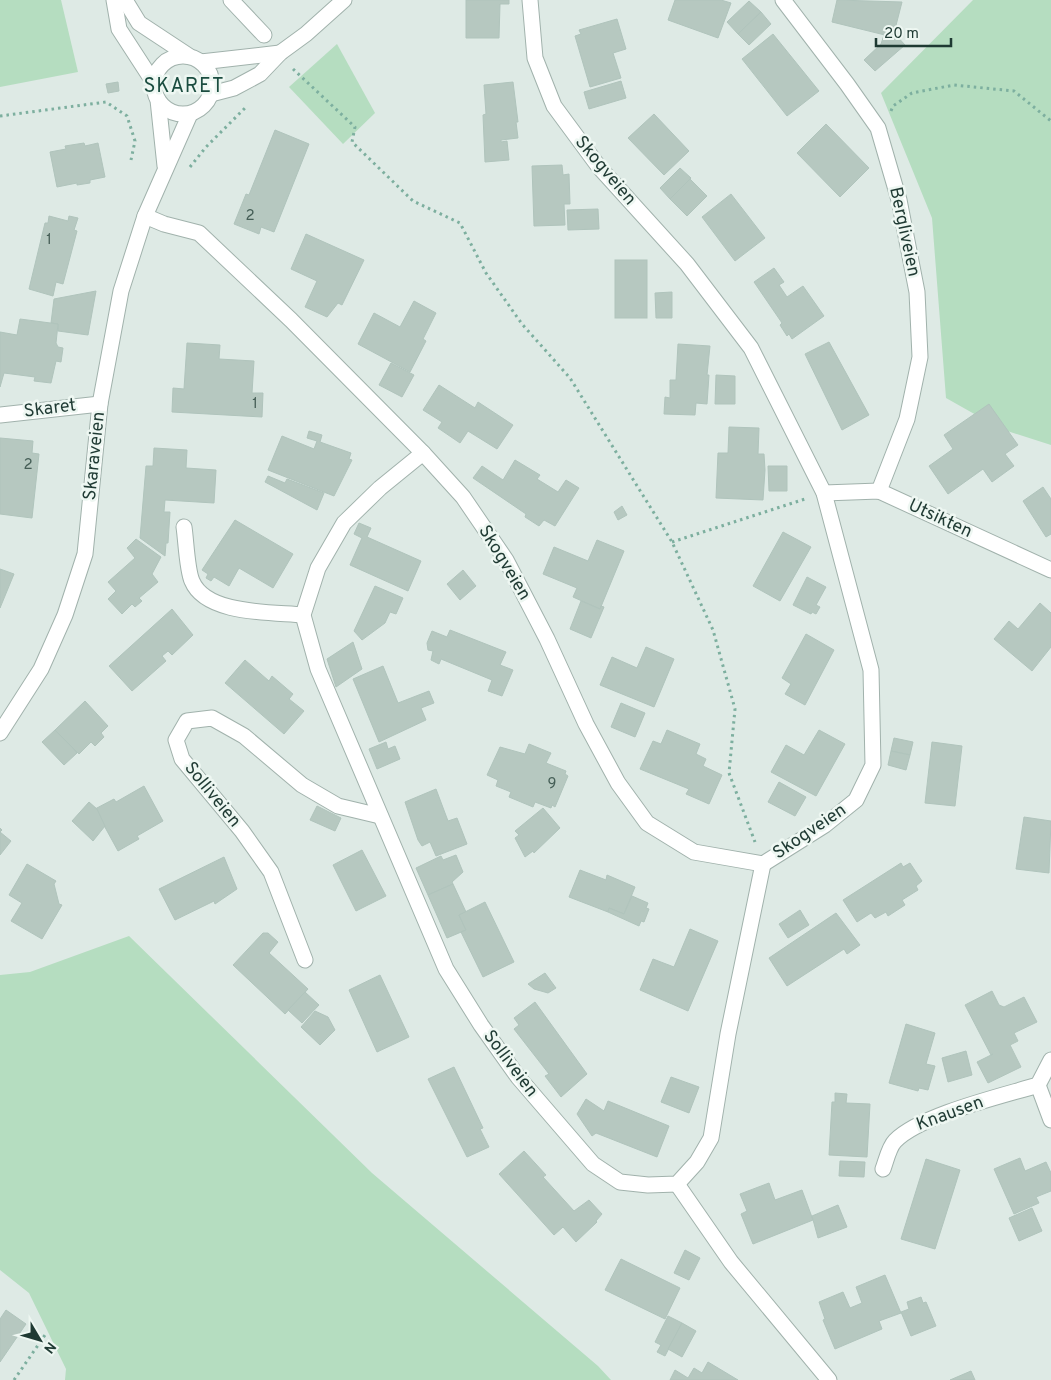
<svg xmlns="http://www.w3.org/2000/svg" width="1051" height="1380" font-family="Overpass,sans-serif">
  <rect width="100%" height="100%" fill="#deeae5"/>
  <g fill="#b5ddc0">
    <polygon points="0,0 61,0 78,72 0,87"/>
    <polygon points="973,0 1051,0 1051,445 1001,429 946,398 932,218 881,93"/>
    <polygon points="337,44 375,113 343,144 289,87"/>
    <polygon points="129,936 372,1173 598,1366 611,1380 65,1380 66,1369 29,1293 0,1270 0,975 30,972"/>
  </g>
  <g fill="#b6c8c0" stroke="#b0c4bc">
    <polygon points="466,0 509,0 509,4 500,4 499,38 466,38"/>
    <polygon points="675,0 721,0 731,3 718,38 668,20"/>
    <polygon points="837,0 902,2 893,37 832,22"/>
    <polygon points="749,1 761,12 738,34 727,22"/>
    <polygon points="761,12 771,24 749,45 738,34"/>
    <polygon points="617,19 626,49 613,53 621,78 590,87 575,36 581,34 579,30"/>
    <polygon points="894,33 905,45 875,71 864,60 881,44 884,35 893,37"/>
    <polygon points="773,34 819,91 787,116 742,59"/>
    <polygon points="621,81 626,98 589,109 584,92"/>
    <polygon points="118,82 119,91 108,93 106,84"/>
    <polygon points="513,82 518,122 516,122 518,138 501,140 501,142 507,141 509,160 485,162 483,115 486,114 484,85"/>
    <polygon points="654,114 689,151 664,175 628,138"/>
    <polygon points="826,124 869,168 840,197 797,153"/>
    <polygon points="275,130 309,144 274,232 261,227 259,234 234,224 246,194 249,195"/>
    <polygon points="84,143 85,146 98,143 105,177 90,180 90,183 77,185 77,183 57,187 50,152 66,149 65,146"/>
    <polygon points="562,165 563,175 569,174 570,204 564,204 565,225 534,226 532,166"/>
    <polygon points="680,168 691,178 670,199 660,188"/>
    <polygon points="690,179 707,196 687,216 670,199"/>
    <polygon points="731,194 765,238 735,261 702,217"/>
    <polygon points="598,209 599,229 568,230 567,210"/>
    <polygon points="49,216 68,221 69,216 78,218 74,230 77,231 63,284 56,282 53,296 29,289 45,223 48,223"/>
    <polygon points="306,234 364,260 342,305 338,303 327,317 305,307 317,281 291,269"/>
    <rect x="615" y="260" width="32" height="58"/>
    <polygon points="774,268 784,282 779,285 787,297 803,286 824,316 792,339 789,334 787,336 780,325 782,323 754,282"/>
    <polygon points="96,291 88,335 58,331 58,324 51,323 54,299"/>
    <polygon points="672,292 672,318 656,318 655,293"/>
    <polygon points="414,301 436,313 423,339 426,341 410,372 358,344 374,313 400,327"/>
    <polygon points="20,319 58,324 56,343 58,347 63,348 61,362 56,361 51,383 34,381 35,377 4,373 0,387 0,332 17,335"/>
    <polygon points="829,342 869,415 842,430 805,354"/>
    <polygon points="187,343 220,345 219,359 254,361 252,393 263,393 262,417 172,412 173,388 184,389"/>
    <polygon points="678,344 710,346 707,375 709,375 707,404 696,403 695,415 664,414 665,397 670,398 670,380 676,380"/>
    <polygon points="391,363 414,375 402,397 379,385"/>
    <polygon points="716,375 735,376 735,404 715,404"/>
    <polygon points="439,385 475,408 478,402 513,425 497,449 468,431 460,443 438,428 442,422 423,410"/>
    <polygon points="989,404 1018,445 1005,454 1014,466 992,482 983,469 948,494 929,466 953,449 944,435"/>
    <polygon points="729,427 759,428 758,454 764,454 765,470 763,500 716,498 718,453 728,453"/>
    <polygon points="309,431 322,435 320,442 351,453 349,459 352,460 334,496 268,470 282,436 314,449 317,441 307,438"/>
    <polygon points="0,438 33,441 32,453 39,454 32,518 0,514"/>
    <polygon points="154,448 187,450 186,468 216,470 214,503 165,500 164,512 170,512 168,543 166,543 165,556 140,538 146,466 153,466"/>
    <polygon points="515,460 540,475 537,479 558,492 566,480 579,488 555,526 544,520 539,526 525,517 526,514 473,478 482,466 503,480"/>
    <polygon points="768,466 787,466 787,491 769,491"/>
    <polygon points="268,476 285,483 287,479 324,493 317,510 265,482"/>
    <polygon points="1043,487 1051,499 1051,534 1046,537 1023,501"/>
    <polygon points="622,506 627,515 618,520 614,512"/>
    <polygon points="235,520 293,554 273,588 239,568 229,586 214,577 211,581 206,578 208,574 202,570"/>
    <polygon points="359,523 371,528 367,537 421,561 408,591 350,565 362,538 354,534"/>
    <polygon points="783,532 811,547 780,601 753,586"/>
    <polygon points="136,539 161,557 152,574 158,582 139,598 142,601 135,607 132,604 122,614 108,599 116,591 108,582 135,558 127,548"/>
    <polygon points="597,540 624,551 600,609 573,597 577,588 543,574 554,547 588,561"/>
    <polygon points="0,569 14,574 0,608"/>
    <polygon points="463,570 476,586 460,600 447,584"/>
    <polygon points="807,577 826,587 816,605 820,607 816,614 812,612 811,614 793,605"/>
    <polygon points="375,586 403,598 396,614 390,612 385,623 362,640 354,631"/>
    <polygon points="581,601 600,609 601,606 604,607 591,638 570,629"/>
    <polygon points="1040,603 1051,613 1051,647 1032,671 994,639 1009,621 1018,629"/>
    <polygon points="172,609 193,635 172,655 168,651 162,656 166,661 132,691 109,666"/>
    <polygon points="450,630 506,652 500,665 513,670 502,696 488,691 492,680 441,659 439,664 431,660 433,651 428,650 427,643 432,631 447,637"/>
    <polygon points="806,634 834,650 805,705 785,694 791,684 782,678"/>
    <polygon points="353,642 362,669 336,687 327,659"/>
    <polygon points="646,647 674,659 654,707 600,685 612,657 637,668"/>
    <polygon points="245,660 269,681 272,676 293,694 289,699 304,711 284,734 225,683"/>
    <polygon points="383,666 398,703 429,691 434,703 421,708 426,720 379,742 353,679"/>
    <polygon points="85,701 108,726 101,733 104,737 95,746 91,742 79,754 55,730"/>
    <polygon points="621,703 645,713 635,737 611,727"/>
    <polygon points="55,730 77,753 64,765 42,742"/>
    <polygon points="667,730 700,744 696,754 706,759 703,766 722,775 709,804 686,794 689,789 640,769 653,741 661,744"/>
    <polygon points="819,730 845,744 816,796 771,772 786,745 804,755"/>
    <polygon points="894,738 913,742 910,755 891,751"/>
    <polygon points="386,742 388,749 395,746 400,759 377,769 369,749"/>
    <polygon points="932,742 962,746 955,806 925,803"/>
    <polygon points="529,744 551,753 546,763 566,771 565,774 568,776 555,807 552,805 551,808 535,802 533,807 509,797 511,792 496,786 498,780 487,775 500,747 525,754"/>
    <polygon points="891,751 910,755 906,770 888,765"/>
    <polygon points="779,782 806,797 795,816 768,802"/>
    <polygon points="144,786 163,821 137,836 139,839 118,851 95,809 114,799 116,802"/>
    <polygon points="436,789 448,821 457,818 467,844 436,856 430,842 422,846 418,840 405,802"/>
    <polygon points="89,802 97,809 105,826 93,841 72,821"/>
    <polygon points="317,806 341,818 335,831 310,820"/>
    <polygon points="543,808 560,828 534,853 533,851 525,857 515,838 519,835 515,831"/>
    <polygon points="1024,817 1051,821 1049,873 1016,869"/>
    <polygon points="0,828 2,830 0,832 11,841 0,855"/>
    <polygon points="362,850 386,896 356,911 333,865"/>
    <polygon points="456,855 463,872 452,882 453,884 428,895 416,868 441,856 443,860"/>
    <polygon points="224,857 237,889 215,904 214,901 175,920 159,889"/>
    <polygon points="901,863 903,867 910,863 922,881 916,886 918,890 902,900 905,905 888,916 886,912 875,918 871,913 857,922 843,900"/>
    <polygon points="27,864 56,881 54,884 59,904 62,905 42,939 11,921 22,903 9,895"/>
    <polygon points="580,870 606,880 607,875 635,887 624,914 609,908 608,912 569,897"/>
    <polygon points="453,884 466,912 459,915 466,930 447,938 428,895"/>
    <polygon points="632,896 648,903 646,908 649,909 644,922 641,921 639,926 608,912 609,908 624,914"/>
    <polygon points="485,902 514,962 483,977 461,932 466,930 459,915"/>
    <polygon points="800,910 809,925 788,938 779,924"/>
    <polygon points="836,913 860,945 847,954 844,949 787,986 769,958"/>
    <polygon points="690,929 718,941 688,1011 640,990 653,959 674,967"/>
    <polygon points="263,933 268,933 278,942 269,953 308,989 285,1014 233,965"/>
    <polygon points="545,973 556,988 548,993 534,989 528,984"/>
    <polygon points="380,975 409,1037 377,1052 349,990"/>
    <polygon points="992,991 999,1005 1004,1007 1024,997 1037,1022 1014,1033 1018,1041 1010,1045 1021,1067 988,1083 977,1062 993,1054 991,1055 965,1005"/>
    <polygon points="305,992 319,1005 302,1023 288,1010"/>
    <polygon points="535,1002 587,1074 561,1097 545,1076 549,1074 514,1029 519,1025 514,1018"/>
    <polygon points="315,1011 328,1017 335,1030 320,1045 301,1027"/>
    <polygon points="906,1024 935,1033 926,1064 935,1066 928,1090 919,1088 918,1091 889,1083"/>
    <polygon points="966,1051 972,1075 948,1082 942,1058"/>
    <polygon points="454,1067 483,1128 480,1129 489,1147 467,1157 428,1079"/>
    <polygon points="671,1077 699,1087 689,1113 661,1102"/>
    <polygon points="835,1093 847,1094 846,1103 870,1104 867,1157 829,1155 832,1102 835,1102"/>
    <polygon points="586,1099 604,1111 608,1101 669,1126 657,1157 596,1133 592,1136 577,1114"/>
    <polygon points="524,1151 546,1175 543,1177 574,1211 589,1200 602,1214 596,1221 597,1222 576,1242 563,1227 554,1235 499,1174"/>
    <polygon points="1020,1158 1025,1171 1046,1162 1051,1173 1051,1191 1036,1197 1039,1203 1014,1214 994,1169"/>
    <polygon points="926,1159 960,1170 935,1249 901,1239"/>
    <polygon points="840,1161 865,1162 864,1177 839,1176"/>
    <polygon points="769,1183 775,1200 802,1190 813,1220 753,1244 741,1214 747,1211 740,1194"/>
    <polygon points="838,1205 847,1227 818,1238 812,1216"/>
    <polygon points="1032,1208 1042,1231 1019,1241 1009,1218"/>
    <polygon points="685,1250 700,1258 689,1280 674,1273"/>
    <polygon points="621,1259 680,1288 665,1319 605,1290"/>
    <polygon points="885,1275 901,1313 879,1321 882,1329 835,1349 823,1320 825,1319 819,1302 843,1292 850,1308 862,1303 856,1287"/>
    <polygon points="921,1297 923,1303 926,1302 936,1326 911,1336 901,1312 909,1309 907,1302"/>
    <polygon points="6,1310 26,1324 0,1362 0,1319"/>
    <polygon points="668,1316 682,1323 665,1356 657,1352 661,1345 655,1342"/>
    <polygon points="682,1323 696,1331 682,1357 668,1349"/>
    <polygon points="708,1362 738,1380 670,1380 675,1370 688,1378 694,1368 702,1373"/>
    <polygon points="971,1371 975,1380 950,1380"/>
  </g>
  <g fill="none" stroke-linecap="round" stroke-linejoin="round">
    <g stroke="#a1b2ac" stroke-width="17">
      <g id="minor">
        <polyline points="114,0 119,29 154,83"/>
        <polyline points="125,0 139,23 189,56"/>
        <polyline points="231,0 264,35"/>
        <polyline points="783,0 847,84 878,128 899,200 917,292 920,357 907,419 879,491"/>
        <circle cx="183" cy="85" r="29"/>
        <polyline points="201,62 280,53"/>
        <polyline points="211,94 234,88 260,74 280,53 306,34 344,0"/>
        <polyline points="158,100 165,166"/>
        <polyline points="145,216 164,224 199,233 291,320 423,453 463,497 506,560 547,639 586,724 618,783 647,823 694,852 763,864 825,825 856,800 873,765 871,670 824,493 751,348 687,264 599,167 554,106 535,58 530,0"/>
        <polyline points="0,415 100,404"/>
        <polyline points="423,453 380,488 344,523 318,568 303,615 318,669 446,969 481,1025 518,1077 593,1164 620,1182 648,1185 677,1184 697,1162 711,1138 728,1034 763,864"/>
        <polyline points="824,493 879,491 1051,570"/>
        <path d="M184,527C186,540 187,570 192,581C206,615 272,612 303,615"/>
        <polyline points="0,733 41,669 65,615 85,554 100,404 121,291 145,216 190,114"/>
        <polyline points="305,960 271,872 242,831 182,759 176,740 187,721 212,718 244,736 302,785 338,806 380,816"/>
        <polyline points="1038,1085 1051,1120"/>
        <path d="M883,1169C886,1161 889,1147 895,1141C920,1115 1002,1096 1038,1085L1051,1060"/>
        <polyline points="677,1184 731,1262 829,1380"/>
      </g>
    </g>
    <g stroke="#7daf9f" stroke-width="3" stroke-dasharray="2.5 4" stroke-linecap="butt">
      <polyline points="293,69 355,127 352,142 413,201 460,223 486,273 522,324 570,378 672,542 713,630 735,709 729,773 755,842"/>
      <polyline points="891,111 893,106 912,93 954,85 1014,91 1051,121"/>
      <polyline points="0,116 106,102 127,116 135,141 131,160"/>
      <polyline points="190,167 206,147 247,106"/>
      <polyline points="672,542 805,499"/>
      <polyline points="14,1380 45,1335"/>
    </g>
    <use href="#minor" stroke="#fff" stroke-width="15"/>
  </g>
  <g text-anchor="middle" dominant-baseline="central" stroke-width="5" stroke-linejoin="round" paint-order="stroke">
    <g font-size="15" fill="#455e56">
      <text x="250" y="216">2</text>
      <text x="49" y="240">1</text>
      <text x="255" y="404">1</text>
      <text x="28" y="465">2</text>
      <text x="552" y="784">9</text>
    </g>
    <g font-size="18" fill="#1f3a33" stroke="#eef7f2">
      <text transform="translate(605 171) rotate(50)">Skogveien</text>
      <text transform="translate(904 232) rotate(78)">Bergliveien</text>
      <text transform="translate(50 409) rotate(-7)">Skaret</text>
      <text transform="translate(95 456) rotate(-84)">Skaraveien</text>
      <text transform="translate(940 519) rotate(25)">Utsikten</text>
      <text transform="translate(504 563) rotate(59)">Skogveien</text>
      <text transform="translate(212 795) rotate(51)">Solliveien</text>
      <text transform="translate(810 832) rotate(-34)">Skogveien</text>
      <text transform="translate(510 1064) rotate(53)">Solliveien</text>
      <text transform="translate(950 1114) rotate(-20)">Knausen</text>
    </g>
    <g font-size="20" letter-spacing="1" fill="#1b4d40" stroke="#eef7f2">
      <text x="184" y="87">SKARET</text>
    </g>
  </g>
  <g transform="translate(40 1340) rotate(128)" stroke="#eef7f2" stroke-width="4" paint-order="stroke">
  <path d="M0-4L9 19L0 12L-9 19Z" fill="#1f3a33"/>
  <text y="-8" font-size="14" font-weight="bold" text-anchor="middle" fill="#1f3a33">N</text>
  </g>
  <path d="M876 38v8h75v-8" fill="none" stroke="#1f3a33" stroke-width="2.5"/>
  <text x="884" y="38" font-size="15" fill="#1f3a33" stroke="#eef7f2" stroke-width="4" paint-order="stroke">20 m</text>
</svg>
